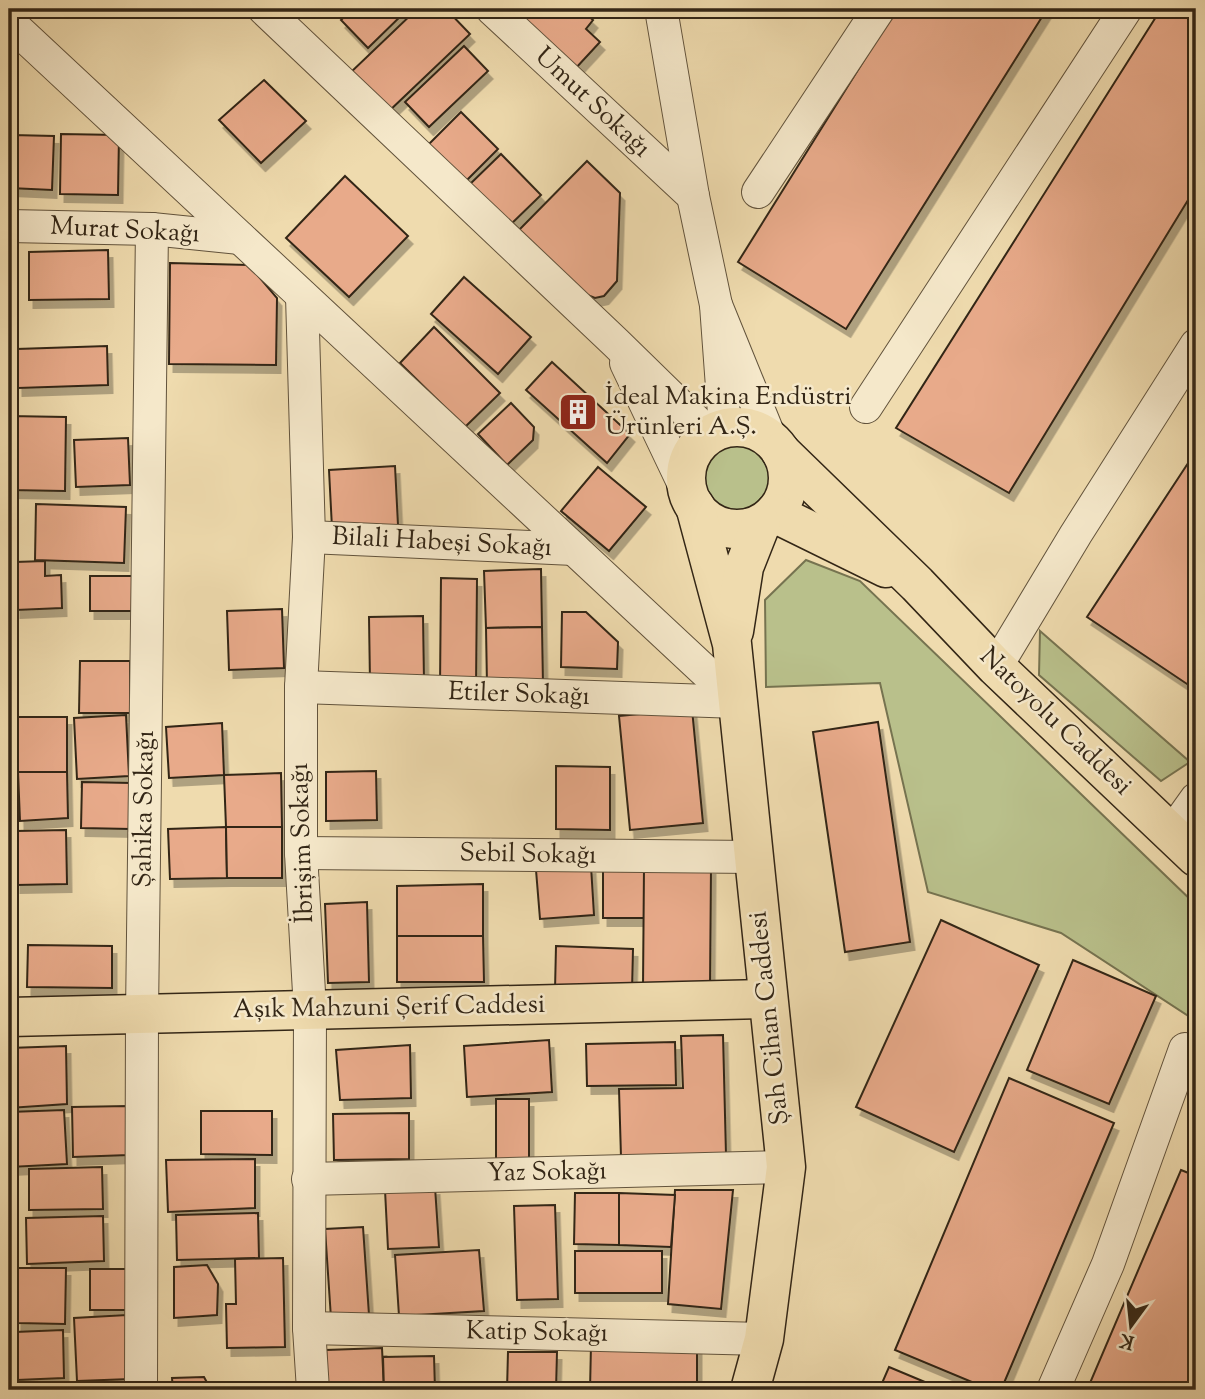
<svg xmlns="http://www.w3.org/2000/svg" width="1205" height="1399" font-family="'Sorts Mill Goudy',serif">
  <defs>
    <filter id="shadow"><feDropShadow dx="4.5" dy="8" stdDeviation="0" flood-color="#0004"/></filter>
  </defs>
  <rect width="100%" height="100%" fill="#efdbae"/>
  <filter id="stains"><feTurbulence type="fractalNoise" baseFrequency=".00286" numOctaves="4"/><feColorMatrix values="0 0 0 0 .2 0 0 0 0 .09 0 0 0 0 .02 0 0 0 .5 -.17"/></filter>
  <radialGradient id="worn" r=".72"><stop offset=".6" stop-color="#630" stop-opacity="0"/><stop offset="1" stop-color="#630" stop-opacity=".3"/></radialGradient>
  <g fill="#b9c08b" stroke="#767350" stroke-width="2">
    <circle cx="734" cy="478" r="35"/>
    <polygon points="806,560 860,581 1196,905 1196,1021 1061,933 928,892 880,683 766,687 765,600"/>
    <polygon points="1040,631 1190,762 1161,781 1039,675"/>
  </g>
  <g fill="#e8aa8a" stroke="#332616" stroke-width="2" filter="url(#shadow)">
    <polygon points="352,9 408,9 368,48 341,20"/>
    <polygon points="417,9 446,9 470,34 387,113 349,74"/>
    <polygon points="509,9 581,9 593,20 586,29 600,42 575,69"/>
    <polygon points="896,9 1047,9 846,329 738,262"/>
    <polygon points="1161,9 1196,9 1196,187 1009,493 896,428"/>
    <polygon points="464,46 488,71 429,127 405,102"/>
    <polygon points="264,80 306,121 261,163 219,120"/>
    <polygon points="461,112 498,149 464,183 427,146"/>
    <polygon points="61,134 119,135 118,195 60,194"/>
    <polygon points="12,135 54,136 52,190 10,188"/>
    <polygon points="501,154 541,195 507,228 467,187"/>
    <polygon points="587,161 620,193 617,281 604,296 595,298 585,294 519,230"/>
    <polygon points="345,176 408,236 349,297 286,238"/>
    <polygon points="108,250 109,299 29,300 29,252"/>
    <polygon points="170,263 249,265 277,298 276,365 169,364"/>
    <polygon points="464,277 531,337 498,374 431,314"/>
    <polygon points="434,327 500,393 465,427 400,363"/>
    <polygon points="107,346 108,385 18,388 17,349"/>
    <polygon points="552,362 630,434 607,463 526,390"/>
    <polygon points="511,403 534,427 533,440 507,465 478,434"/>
    <polygon points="9,416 66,417 65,491 9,490"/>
    <polygon points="128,438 130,485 76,487 74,440"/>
    <polygon points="1196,451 1196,690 1087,617"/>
    <polygon points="395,466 398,525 332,528 329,470"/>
    <polygon points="598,467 646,507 609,551 561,511"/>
    <polygon points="36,504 126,507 124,563 35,560"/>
    <polygon points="45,561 45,576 61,575 62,608 16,610 15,562"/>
    <polygon points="541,569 542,627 486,628 484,571"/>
    <rect x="90" y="576" width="42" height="35"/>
    <polygon points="441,578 477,579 476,688 440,687"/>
    <polygon points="282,609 284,668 229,670 227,611"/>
    <polygon points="562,612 586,612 618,642 617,669 561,667"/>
    <polygon points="423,616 424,681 370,682 369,617"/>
    <polygon points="542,627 543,685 487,685 486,628"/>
    <polygon points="80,661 130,661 130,713 79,713"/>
    <polygon points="692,709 703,823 630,830 619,716"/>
    <polygon points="126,715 129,776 77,779 74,718"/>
    <polygon points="17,717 67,717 67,772 18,772"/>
    <polygon points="878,722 910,942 845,952 813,732"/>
    <polygon points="222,723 224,775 169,778 166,727"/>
    <polygon points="556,766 610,767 610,830 556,829"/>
    <polygon points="376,771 377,820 326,821 326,772"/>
    <polygon points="18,772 67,772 68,818 20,821"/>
    <polygon points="281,773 282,827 226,827 224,775"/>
    <polygon points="82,782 132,783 131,829 81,828"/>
    <polygon points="226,827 227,878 170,879 168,829"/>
    <polygon points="226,827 282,827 282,878 227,878"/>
    <polygon points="66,830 67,884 16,885 16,831"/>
    <polygon points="591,866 594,915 540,919 536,870"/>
    <rect x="603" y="867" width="41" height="51"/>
    <polygon points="644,867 711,867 710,987 643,987"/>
    <polygon points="483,884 483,936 397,936 397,886"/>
    <polygon points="367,902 369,982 328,983 325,904"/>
    <polygon points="941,920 1039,965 954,1152 856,1107"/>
    <polygon points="397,936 483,936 484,982 397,982"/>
    <polygon points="28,945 112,946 112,988 27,987"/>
    <polygon points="556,946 633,949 632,991 555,990"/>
    <polygon points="1073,960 1156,996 1109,1104 1027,1070"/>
    <polygon points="723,1035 726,1155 621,1157 619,1089 683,1088 681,1036"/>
    <polygon points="549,1040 552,1092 467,1097 464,1046"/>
    <polygon points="675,1042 676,1085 587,1086 586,1044"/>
    <polygon points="410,1045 411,1098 340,1100 336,1050"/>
    <polygon points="66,1046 67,1104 9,1108 9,1048"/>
    <polygon points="1009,1078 1114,1123 1001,1390 991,1390 895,1350"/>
    <rect x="496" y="1099" width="33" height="60"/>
    <polygon points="128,1106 129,1155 73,1157 72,1107"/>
    <polygon points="64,1110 67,1164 10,1167 9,1112"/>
    <polygon points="201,1111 272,1111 272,1155 201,1154"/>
    <polygon points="409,1113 409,1159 334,1160 333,1114"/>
    <polygon points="255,1159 255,1208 168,1212 166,1160"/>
    <polygon points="102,1167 103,1209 29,1210 29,1169"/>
    <polygon points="1181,1170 1196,1176 1196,1390 1087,1390"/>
    <polygon points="435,1187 439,1247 388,1249 385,1190"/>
    <polygon points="675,1190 733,1190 721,1309 668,1304"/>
    <polygon points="575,1193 619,1193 619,1245 574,1244"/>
    <polygon points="619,1193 675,1195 671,1247 619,1245"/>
    <polygon points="555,1205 558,1299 517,1300 514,1206"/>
    <polygon points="258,1213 259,1258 177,1260 176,1215"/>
    <polygon points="103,1216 104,1261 27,1264 26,1218"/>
    <polygon points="363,1227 369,1315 331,1318 325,1229"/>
    <polygon points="479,1250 484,1311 399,1316 395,1255"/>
    <rect x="575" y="1251" width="87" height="42"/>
    <polygon points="283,1258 285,1347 227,1348 226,1304 236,1304 235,1259"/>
    <polygon points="207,1265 218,1284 217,1315 174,1318 174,1267"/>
    <polygon points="18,1268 66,1268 65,1324 17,1323"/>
    <polygon points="90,1269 131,1269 130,1310 90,1310"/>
    <polygon points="127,1315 131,1379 77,1381 74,1318"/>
    <polygon points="63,1330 64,1378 17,1380 15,1332"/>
    <polygon points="591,1345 697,1347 697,1390 590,1390"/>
    <polygon points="382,1348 384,1390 328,1390 326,1350"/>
    <polygon points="508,1352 557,1352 556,1390 507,1390"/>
    <polygon points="434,1356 435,1390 384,1390 383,1357"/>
    <polygon points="889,1367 944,1390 879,1390"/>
    <polygon points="204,1377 211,1390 173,1390 172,1378"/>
  </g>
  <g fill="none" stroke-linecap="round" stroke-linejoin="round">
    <g stroke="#62533c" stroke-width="34">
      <g id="minor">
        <polyline points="264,9 616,343 710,435"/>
        <polyline points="492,9 693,196"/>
        <polyline points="661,9 693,196 716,305"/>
        <polyline points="9,22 738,702"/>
        <polyline points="758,192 879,9"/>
        <polyline points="9,226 152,229 240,238"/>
        <polyline points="302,296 309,537 301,687 301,853 310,1010 309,1328 313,1390"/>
        <polyline points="626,363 688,493"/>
        <polyline points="866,407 1126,9"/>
        <polyline points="725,428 716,305 771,440"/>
        <polyline points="309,537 574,549"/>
        <polyline points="996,667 1076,534 1196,345"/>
        <polyline points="301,687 738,702"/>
        <polyline points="1171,834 1196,799"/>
        <polyline points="301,853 754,857"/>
        <polyline points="308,1179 786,1167"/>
        <polyline points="309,1328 764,1339"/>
        <polyline points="141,1390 142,1014 152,229"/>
        <polyline points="1053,1390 1108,1264 1185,1049 1196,1060"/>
      </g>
    </g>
    <g stroke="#332616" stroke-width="41">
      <g id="major">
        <circle cx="737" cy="478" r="51"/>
        <polyline points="781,452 917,584 996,667 1196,857"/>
        <polyline points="695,506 732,644 786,1167 764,1339 750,1390"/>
        <polyline points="774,513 886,568"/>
        <polyline points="734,631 744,567 761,524"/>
        <polyline points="9,1017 768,999"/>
      </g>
    </g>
    <use href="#minor" stroke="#f5e8ca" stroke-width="32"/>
    <use href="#major" stroke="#efdbae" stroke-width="38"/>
  </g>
  <defs>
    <g id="building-square" transform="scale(2.0125)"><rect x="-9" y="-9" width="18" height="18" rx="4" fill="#8f2418" stroke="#f5e8ca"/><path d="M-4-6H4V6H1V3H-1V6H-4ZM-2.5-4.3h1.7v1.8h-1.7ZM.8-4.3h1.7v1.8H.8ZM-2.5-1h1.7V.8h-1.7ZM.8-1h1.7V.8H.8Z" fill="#fff"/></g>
  </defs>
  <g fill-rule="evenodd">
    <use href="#building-square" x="578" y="412"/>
  </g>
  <g text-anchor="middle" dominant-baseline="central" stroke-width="5" stroke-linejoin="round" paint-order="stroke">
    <g font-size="26" fill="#332616" stroke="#f5e8ca">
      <text transform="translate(592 103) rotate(43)">Umut Sokağı</text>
      <text transform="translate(125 231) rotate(3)">Murat Sokağı</text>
      <text transform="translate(442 543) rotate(3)">Bilali Habeşi Sokağı</text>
      <text transform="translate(519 695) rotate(2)">Etiler Sokağı</text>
      <text transform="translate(1055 722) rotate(44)">Natoyolu Caddesi</text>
      <text transform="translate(145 809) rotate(-89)">Şahika Sokağı</text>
      <text transform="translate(303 843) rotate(-92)">İbrişim Sokağı</text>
      <text transform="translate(528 855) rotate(1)">Sebil Sokağı</text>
      <text transform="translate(389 1008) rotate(-1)">Aşık Mahzuni Şerif Caddesi</text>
      <text transform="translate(770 1018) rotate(-96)">Şah Cihan Caddesi</text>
      <text transform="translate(547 1173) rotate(-1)">Yaz Sokağı</text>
      <text transform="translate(537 1333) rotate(1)">Katip Sokağı</text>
    </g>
    <g font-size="26" fill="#332616" stroke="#f5e8ca" text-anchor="start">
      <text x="605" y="397">İdeal Makina Endüstri<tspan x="605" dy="30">Ürünleri A.Ş.</tspan></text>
    </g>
  </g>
  <rect width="1205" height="1399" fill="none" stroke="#efdbae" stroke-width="35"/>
  <rect x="10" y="10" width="1184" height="1378" fill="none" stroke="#332616" stroke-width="3.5"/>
  <rect x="18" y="18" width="1170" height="1364" fill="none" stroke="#332616" stroke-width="2"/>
  <g transform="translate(1131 1326) rotate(195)" stroke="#f5e8ca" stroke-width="5" paint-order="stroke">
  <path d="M0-5L12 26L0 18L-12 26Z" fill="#332616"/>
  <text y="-10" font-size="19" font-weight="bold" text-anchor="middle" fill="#332616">K</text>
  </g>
  <rect width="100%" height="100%" filter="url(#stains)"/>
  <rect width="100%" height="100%" fill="url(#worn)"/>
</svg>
